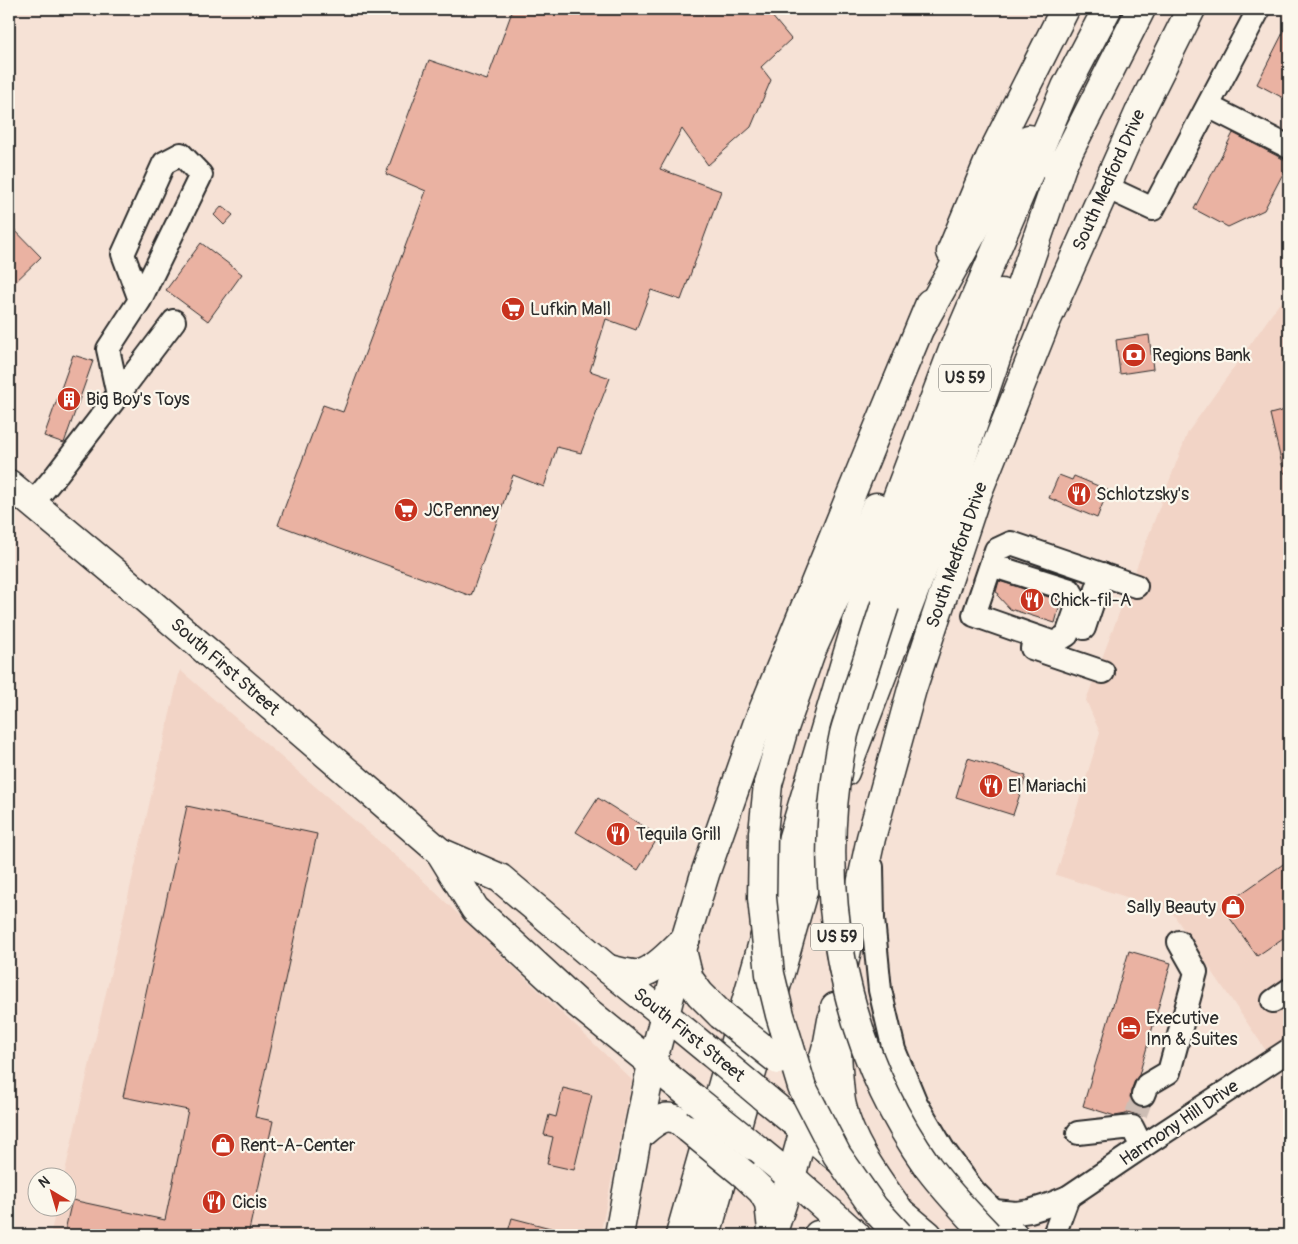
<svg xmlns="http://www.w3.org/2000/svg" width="1298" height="1244" font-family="Pangolin,sans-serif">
  <rect width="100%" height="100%" fill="#f6e2d6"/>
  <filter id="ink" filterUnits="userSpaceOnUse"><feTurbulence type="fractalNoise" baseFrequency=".02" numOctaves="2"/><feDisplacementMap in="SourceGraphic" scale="10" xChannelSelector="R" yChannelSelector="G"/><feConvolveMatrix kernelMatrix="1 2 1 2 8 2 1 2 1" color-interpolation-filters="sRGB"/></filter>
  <g filter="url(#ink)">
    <g fill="#f2d4c6">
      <polygon points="1289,301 1289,1037 1267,1052 1171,911 1056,875 1100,733 1086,700 1188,432 1279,304"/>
      <polygon points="180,670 411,869 632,1080 600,1235 50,1235 57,1207 68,1206 68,1176 64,1176"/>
    </g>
    <g fill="#eab2a2" stroke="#2b2b2b">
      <polygon points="513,9 766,9 791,39 761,67 771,80 751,127 708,165 682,129 660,169 721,191 681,300 651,290 636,330 606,319 590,371 610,378 581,453 557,447 544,487 513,475 471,596 278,525 323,405 343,412 426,191 386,174 429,60 487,80"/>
      <polygon points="1289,21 1289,101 1257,84"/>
      <polygon points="1233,133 1283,159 1289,160 1289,162 1264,210 1228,227 1194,209"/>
      <polygon points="222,206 233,215 224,225 214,215"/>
      <polygon points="9,224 41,257 9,288"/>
      <polygon points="201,243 242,274 208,321 166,290"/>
      <polygon points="1149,335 1153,369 1120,374 1116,340"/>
      <polygon points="73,355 93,361 64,443 44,436"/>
      <polygon points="1289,409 1289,473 1284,473 1270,414"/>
      <polygon points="1059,475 1072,480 1074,476 1108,490 1097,518 1049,498"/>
      <polygon points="999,581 1061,601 1055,623 1010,609 998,596 999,594 996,592"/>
      <polygon points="968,758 1026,776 1013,815 956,797"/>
      <polygon points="598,798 659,836 638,870 576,832"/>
      <polygon points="187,806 317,834 255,1117 273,1121 248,1235 64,1235 72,1200 165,1220 188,1110 123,1097"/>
      <polygon points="1289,860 1289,934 1257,956 1222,907"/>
      <polygon points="1129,951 1171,963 1139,1075 1135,1080 1131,1091 1130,1097 1133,1103 1139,1107 1145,1108 1143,1116 1127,1112 1126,1114 1115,1116 1083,1106"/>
      <polygon points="563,1088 592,1095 574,1170 547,1164 553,1137 544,1135 549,1115 556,1117"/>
      <polygon points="512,1218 562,1231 561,1235 507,1235"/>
    </g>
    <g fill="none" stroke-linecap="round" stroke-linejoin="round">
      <polyline stroke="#cdbdb4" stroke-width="22" stroke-dasharray="22 11" stroke-linecap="butt" points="1136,1114 1143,1095"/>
      <g stroke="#2b2b2b" stroke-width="26">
        <g id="minor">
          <polyline points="1208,106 1289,147"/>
          <polyline points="1106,187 1153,209 1259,9"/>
          <polyline points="118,395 174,321"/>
          <polyline points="32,504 57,474 118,395 108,349 140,300 201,175 181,154 164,163 123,254 140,300"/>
          <polyline points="991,565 1070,590 1078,604 1067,635 1054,643 974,615 996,550 1011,543 1136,586"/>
          <polyline points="1084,628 1102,574"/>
          <polyline points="1032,648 1103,672"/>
          <polyline points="872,867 873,919 880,990 894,1050 916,1103 943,1149 973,1190 1017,1235"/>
          <polyline points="1273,1001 1289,990"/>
          <polyline points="1143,1095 1147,1085 1169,1072 1196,972 1179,942"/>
          <polyline points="1078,1133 1132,1127 1142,1147"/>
          <polyline points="994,1211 1016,1213 1030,1211 1046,1206 1068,1197 1142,1147 1289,1050"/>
          <polyline points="1054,1235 1068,1197"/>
        </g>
      </g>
      <g stroke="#2b2b2b" stroke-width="31">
        <g id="major">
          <polyline points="951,252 990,158 1065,9"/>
          <polyline points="9,484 118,575 366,788 440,852 475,909 576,1002 652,1064"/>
          <polyline points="440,852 500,878 608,969 665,1015"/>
          <polyline points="682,950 689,979 700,994 721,1015"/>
          <polyline points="843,968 871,838 912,689 975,499 1045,324 1139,113 1191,9"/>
          <path d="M608,969C618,971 629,975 639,974C656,971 674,949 686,938"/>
          <path d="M637,1137C646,1130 659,1115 672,1118C679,1119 684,1125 689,1129"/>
          <polyline points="745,1175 762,1191 769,1203 772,1230"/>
          <polyline points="619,1235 637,1137 652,1064 682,950 705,874 757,725 872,443 930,303"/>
          <polyline points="772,1235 791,1177 804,1130 828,1042 832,1020"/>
        </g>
      </g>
      <g stroke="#2b2b2b" stroke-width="31">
        <g id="highway">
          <polyline points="1057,175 1141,9"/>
          <polyline points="921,326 981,218 1019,154 1029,139"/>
          <polyline points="885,605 965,379 1001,293"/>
          <polyline points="845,772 933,542 1064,160"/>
          <polyline points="768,784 784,728 810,654 876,507"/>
          <path d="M835,1007C836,1032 837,1058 839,1083C840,1091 840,1099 842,1106C850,1143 878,1180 899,1210"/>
          <polyline points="665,1015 710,1052"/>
          <polyline points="652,1064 696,1100"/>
          <polyline points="766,1099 841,1161"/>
          <polyline points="753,1146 791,1177 856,1235"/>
          <polyline points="885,1199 928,1235"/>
          <polyline points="680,1235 790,847 883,535 953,350 1066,87 1107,9"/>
          <polyline points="706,1235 811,863 830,810"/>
          <polyline points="818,1235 829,1233 839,1235"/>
        </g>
      </g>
      <use href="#minor" stroke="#fbf7ec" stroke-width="22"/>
      <use href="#major" stroke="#fbf7ec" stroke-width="28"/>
      <use href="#highway" stroke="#fbf7ec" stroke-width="28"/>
      <g stroke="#2b2b2b" stroke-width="31" stroke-linecap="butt">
        <g id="major-bridge">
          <polyline points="721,1015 778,1060"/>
          <polyline points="689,1129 745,1175"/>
        </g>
      </g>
      <g stroke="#2b2b2b" stroke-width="31" stroke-linecap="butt">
        <g id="highway-bridge">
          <path d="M885,605C875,636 865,667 855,698C852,710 847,722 844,734C812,881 841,1044 928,1167C946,1191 967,1213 988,1235"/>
          <polyline points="768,784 763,833 762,898 770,974 780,1015 802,1087 837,1155 874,1208 899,1235"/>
          <polyline points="710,1052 766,1099"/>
          <polyline points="696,1100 753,1146"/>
        </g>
      </g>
      <use href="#major-bridge" stroke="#fbf7ec" stroke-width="28"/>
      <use href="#highway-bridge" stroke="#fbf7ec" stroke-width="28"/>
    </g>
  </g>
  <defs>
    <g id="supermarket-disc" transform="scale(1.25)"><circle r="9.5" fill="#c8321e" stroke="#fbf7ec"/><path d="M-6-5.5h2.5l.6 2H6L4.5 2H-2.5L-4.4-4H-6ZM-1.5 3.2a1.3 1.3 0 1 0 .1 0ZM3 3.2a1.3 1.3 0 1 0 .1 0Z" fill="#fff"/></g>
    <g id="bank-disc" transform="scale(1.25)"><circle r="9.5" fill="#c8321e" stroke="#fbf7ec"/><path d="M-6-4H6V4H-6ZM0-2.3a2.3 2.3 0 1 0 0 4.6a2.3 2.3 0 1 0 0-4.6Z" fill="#fff"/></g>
    <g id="building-disc" transform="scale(1.25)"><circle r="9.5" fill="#c8321e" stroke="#fbf7ec"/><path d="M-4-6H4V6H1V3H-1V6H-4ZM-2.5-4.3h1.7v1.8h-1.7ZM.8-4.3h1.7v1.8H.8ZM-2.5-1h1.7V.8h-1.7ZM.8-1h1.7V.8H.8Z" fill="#fff"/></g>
    <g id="restaurant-disc" transform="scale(1.25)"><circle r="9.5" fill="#c8321e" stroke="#fbf7ec"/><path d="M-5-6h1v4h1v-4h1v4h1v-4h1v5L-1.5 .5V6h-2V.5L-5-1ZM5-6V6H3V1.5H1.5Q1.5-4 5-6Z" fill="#fff"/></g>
    <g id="shop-disc" transform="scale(1.25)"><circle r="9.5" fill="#c8321e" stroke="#fbf7ec"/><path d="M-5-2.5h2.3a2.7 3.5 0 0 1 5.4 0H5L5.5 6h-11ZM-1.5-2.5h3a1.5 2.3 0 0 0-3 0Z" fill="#fff"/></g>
    <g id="hotel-disc" transform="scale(1.25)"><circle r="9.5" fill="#c8321e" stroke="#fbf7ec"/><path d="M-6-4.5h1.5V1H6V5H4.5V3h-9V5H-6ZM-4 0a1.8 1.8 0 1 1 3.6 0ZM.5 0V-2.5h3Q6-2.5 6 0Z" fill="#fff"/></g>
  </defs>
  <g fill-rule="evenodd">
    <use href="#supermarket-disc" x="513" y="309"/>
    <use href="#bank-disc" x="1134" y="355"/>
    <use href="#building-disc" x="69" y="399"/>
    <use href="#restaurant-disc" x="1079" y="494"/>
    <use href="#supermarket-disc" x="406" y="510"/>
    <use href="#restaurant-disc" x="1032" y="600"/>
    <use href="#restaurant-disc" x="991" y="786"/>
    <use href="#restaurant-disc" x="618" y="834"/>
    <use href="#shop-disc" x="1233" y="907"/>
    <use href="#hotel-disc" x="1129" y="1028"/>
    <use href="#shop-disc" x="223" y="1145"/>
    <use href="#restaurant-disc" x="214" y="1202"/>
  </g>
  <g text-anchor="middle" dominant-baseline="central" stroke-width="4.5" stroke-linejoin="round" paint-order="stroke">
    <g fill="#fbf7ec" stroke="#696865" stroke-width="1">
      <rect x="939" y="364.5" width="52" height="27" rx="4"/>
      <rect x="811" y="923.5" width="52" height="27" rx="4"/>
    </g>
    <g font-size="16" font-weight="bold" fill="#2b2b2b">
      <text x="965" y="378">US 59</text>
      <text x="837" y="937">US 59</text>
    </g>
    <g font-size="18" fill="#2b2b2b" stroke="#fbf7ec">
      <text transform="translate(1109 180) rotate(-66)">South Medford Drive</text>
      <text transform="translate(957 555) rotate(-71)">South Medford Drive</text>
      <text transform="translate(225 667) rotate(41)">South First Street</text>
      <text transform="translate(689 1035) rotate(39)">South First Street</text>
      <text transform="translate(1179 1123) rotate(-34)">Harmony Hill Drive</text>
    </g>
    <g font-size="18" fill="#2b2b2b" stroke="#fbf7ec" text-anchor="start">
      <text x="530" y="309">Lufkin Mall</text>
      <text x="1152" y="355">Regions Bank</text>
      <text x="86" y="399">Big Boy's Toys</text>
      <text x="1096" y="494">Schlotzsky's</text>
      <text x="424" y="510">JCPenney</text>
      <text x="1050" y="600">Chick-fil-A</text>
      <text x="1008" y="786">El Mariachi</text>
      <text x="636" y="834">Tequila Grill</text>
      <text x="1216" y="907" text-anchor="end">Sally Beauty</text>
      <text x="1146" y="1018">Executive<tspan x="1146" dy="21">Inn &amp; Suites</tspan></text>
      <text x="240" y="1145">Rent-A-Center</text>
      <text x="232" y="1202">Cicis</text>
    </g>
  </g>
  <rect width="1298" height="1244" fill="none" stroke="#fbf7ec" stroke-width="30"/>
  <rect x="15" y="15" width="1268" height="1214" fill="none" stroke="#2b2b2b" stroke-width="2" filter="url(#ink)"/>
  <g transform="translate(52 1192) rotate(322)"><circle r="24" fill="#fbf7ec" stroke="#a8a59f"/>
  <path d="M0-4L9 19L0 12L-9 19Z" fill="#c8321e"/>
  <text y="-8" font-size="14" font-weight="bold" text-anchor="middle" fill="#2b2b2b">N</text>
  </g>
</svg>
